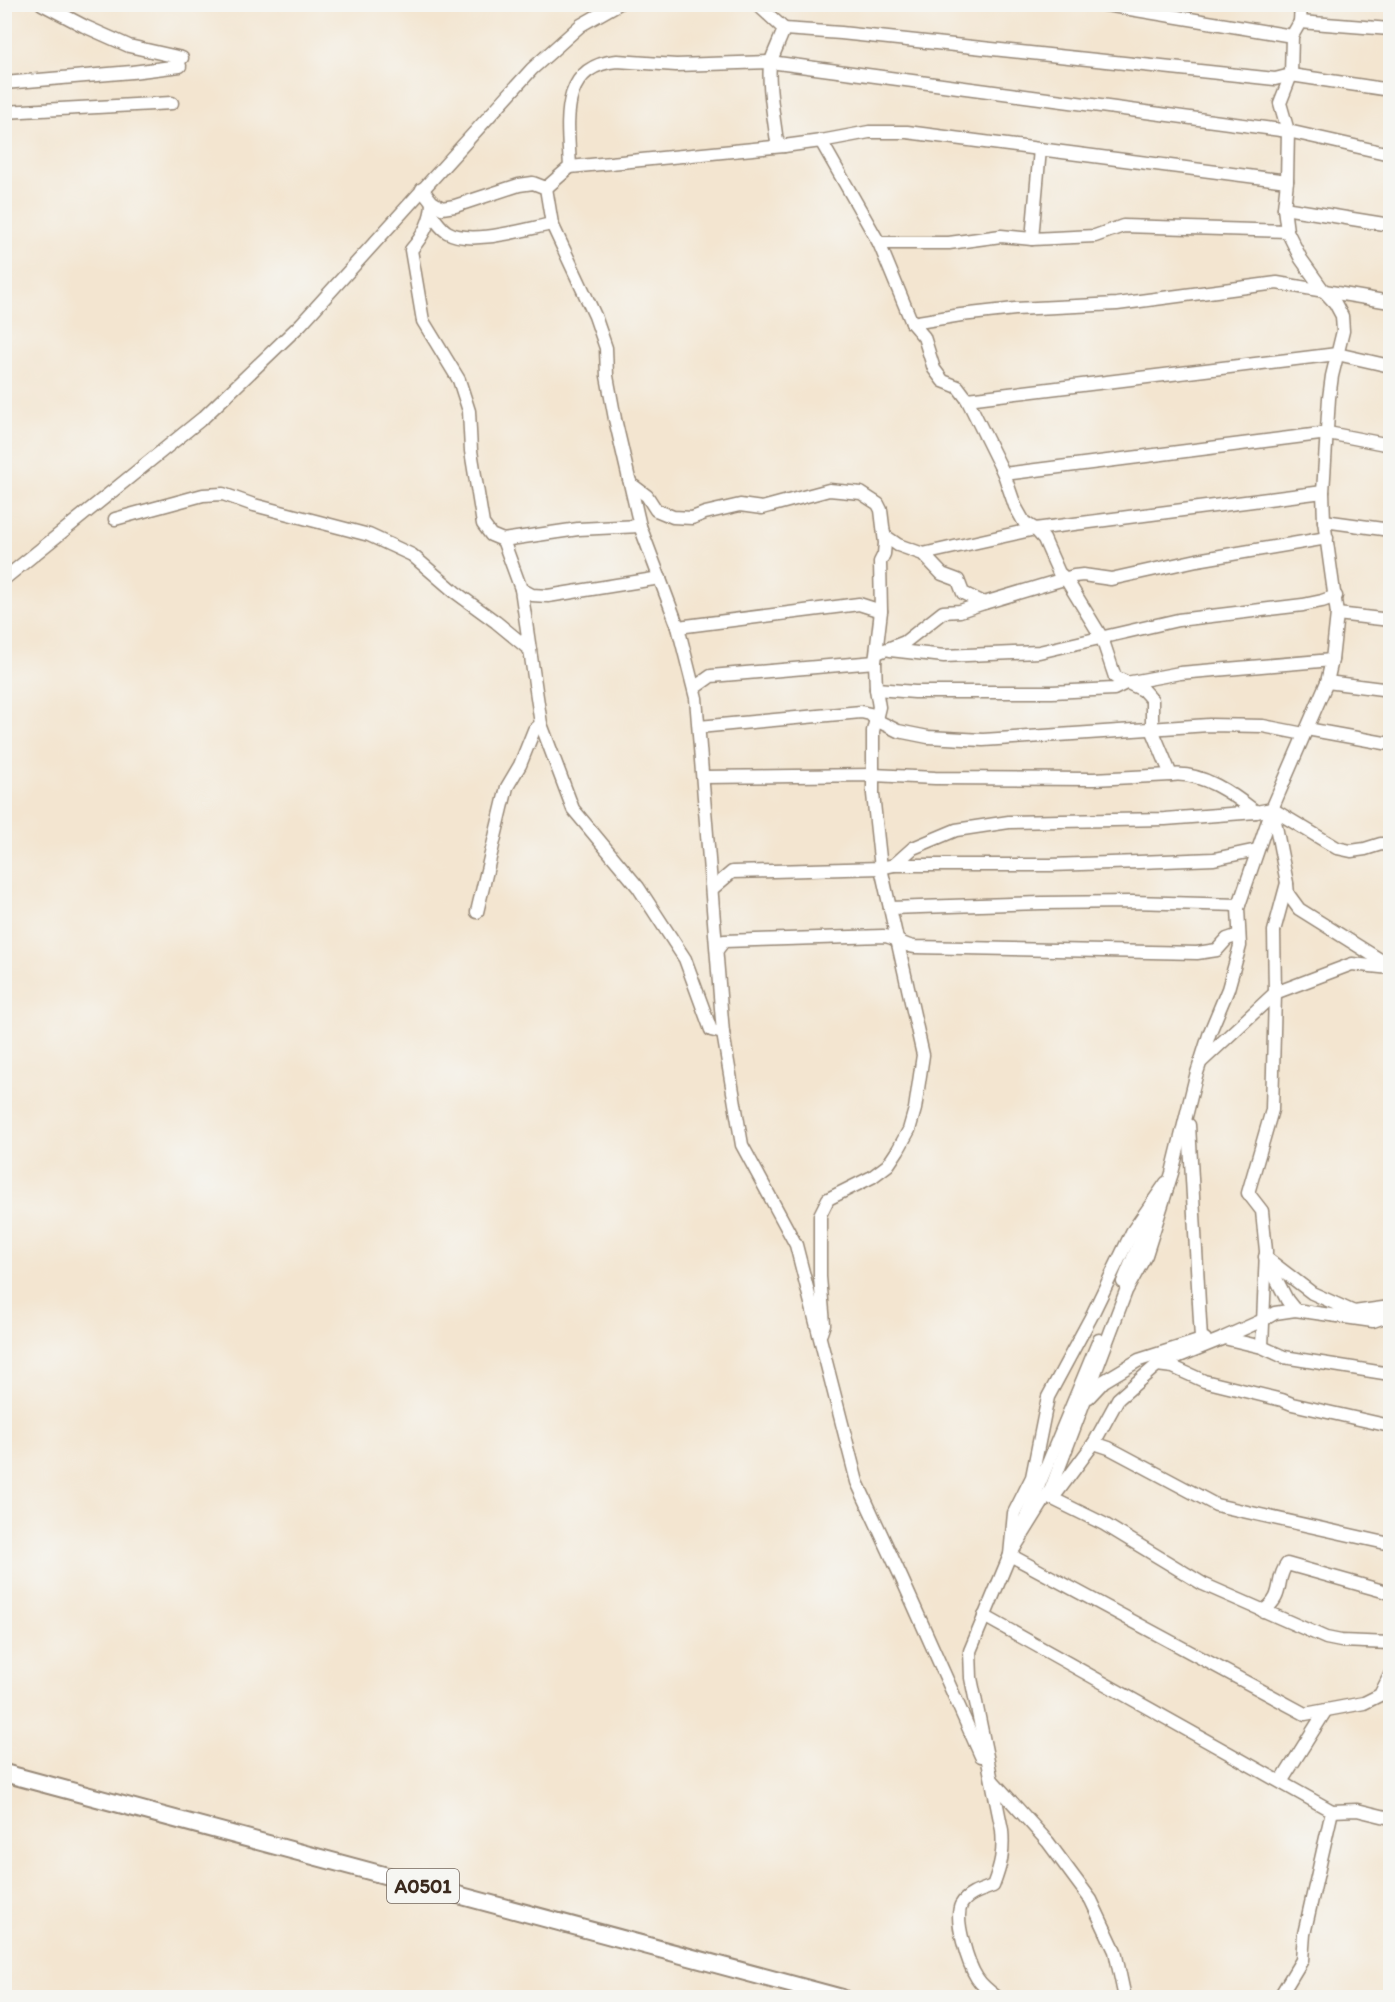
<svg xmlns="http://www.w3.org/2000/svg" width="1395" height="2002" font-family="Itim,sans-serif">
  <rect width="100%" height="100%" fill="#f6f6f2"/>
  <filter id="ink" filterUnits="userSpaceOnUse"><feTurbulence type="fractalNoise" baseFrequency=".0167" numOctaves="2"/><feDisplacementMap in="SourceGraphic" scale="12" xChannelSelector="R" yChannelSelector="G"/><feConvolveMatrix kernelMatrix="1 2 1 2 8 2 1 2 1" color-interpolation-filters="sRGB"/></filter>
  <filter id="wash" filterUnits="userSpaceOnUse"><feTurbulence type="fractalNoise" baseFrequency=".008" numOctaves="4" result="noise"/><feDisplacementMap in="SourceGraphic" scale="24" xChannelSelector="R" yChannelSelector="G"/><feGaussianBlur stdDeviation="1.35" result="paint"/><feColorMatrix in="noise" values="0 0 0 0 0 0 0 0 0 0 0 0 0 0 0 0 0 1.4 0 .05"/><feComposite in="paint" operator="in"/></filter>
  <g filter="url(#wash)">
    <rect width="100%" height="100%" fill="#f3e5d0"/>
  </g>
  <g filter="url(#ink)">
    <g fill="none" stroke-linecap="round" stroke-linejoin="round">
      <g stroke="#978877" stroke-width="15">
        <g id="minor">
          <polyline points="42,4 84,26 129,46 182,58"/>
          <path d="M757,4L784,29C780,40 775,50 771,61C766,75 775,125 777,142L784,146L821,141L879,243L912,323L924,337L934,369L943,381L958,387L967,399L1004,474L1015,506L1024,522L1035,529L1044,539L1059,573L1066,579L1102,638L1115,677L1143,690L1152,700V729L1171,775C1201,771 1233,794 1256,812L1272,809L1337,848L1351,851L1365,849L1381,844L1390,845"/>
          <polyline points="1100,4 1292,36"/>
          <polyline points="1300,22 1390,29"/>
          <polyline points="784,29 841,33 1275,79 1291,75 1390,90"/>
          <polyline points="4,83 132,72 180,66"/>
          <polyline points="4,112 172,103"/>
          <polyline points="821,141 869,132 907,132 1287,181"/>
          <polyline points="570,167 784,146"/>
          <path d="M546,188L570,167C568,124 558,66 617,61L676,65L770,62L1288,131L1390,154"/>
          <polyline points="422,189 432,202 442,208 455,206 519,185 533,183 546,188 552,224 595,316 606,348 607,376 615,419 640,526 678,627 696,698 723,1033 742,1145 796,1245 857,1482 902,1579 981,1756"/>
          <path d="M432,202C432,221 423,236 411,250L423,321L459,380L469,411L471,451L483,524L491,535L503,540L578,529L640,526"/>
          <polyline points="1284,208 1390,225"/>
          <path d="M432,215C436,221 441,228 447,232C471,246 525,229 552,224"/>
          <polyline points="1032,239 1040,149"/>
          <polyline points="879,243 949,243 1001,236 1032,239 1095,236 1123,226 1287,231"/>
          <polyline points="912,323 961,315 1015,309 1117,304 1277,283 1390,302"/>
          <polyline points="967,399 1337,354 1390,366"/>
          <polyline points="1004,474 1328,433 1390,445"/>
          <polyline points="629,479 631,484 647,496 656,510 673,517 692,518 705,513 740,505 762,508 829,490 861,493 878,504 881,510 885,543 884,554 880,562 881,611 875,662 876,689 879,707 873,731 873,794 881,868 923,1055 915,1109 909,1130 898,1150 888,1165 872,1177 828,1199 820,1215 820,1277 824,1324 821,1333"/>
          <polyline points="115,519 203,495 223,494 254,505 369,535 412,555 455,592 496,622 530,650 541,724 573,809 638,887 685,959 711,1030 723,1033"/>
          <polyline points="1324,521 1390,530"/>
          <polyline points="885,536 898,545 923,554 942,574 958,580 963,593 984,603"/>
          <polyline points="503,540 521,589 532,595 548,596 660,578"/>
          <polyline points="923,554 1035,529 1323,492"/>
          <polyline points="4,579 204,417 301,324 532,69 581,25 618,4"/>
          <polyline points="521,589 530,650"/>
          <polyline points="1337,614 1390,620"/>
          <polyline points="678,627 859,604 881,611"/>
          <polyline points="890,650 944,656 1039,652 1178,620 1303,605 1322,601 1336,596"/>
          <polyline points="877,653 905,642 943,612 960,611 984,603 1074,576 1083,575 1111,579 1197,560 1327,538"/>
          <polyline points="1327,682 1390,690"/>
          <polyline points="694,688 711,676 875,662"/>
          <polyline points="876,689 915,692 1052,692 1114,689 1126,683 1180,673 1332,660"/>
          <polyline points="699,727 861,712 870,714 876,720 898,731 928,737 983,740 1209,725 1263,726 1304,734"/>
          <polyline points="1307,729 1390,744"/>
          <polyline points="703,777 873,775 935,778 1094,779 1171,775"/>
          <polyline points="894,865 913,848 956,830 1009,822 1165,819 1256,812"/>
          <polyline points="1287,884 1288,894 1299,909 1390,966"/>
          <polyline points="712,889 732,872 881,868 894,865 1051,865 1139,862 1214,859 1257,850"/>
          <polyline points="890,908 1042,903 1132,902 1239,905"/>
          <polyline points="477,912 507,787 520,765 534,730 541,724"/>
          <path d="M717,950L724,941L883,936C895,936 902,946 915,947L1197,953L1217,950L1227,939L1239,935"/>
          <polyline points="1202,1061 1275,993 1352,964 1390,968"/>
          <polyline points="1189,1125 1201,1339"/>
          <polyline points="1166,1183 1132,1232 1091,1317 1048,1397 1032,1477 1014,1513 1010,1555 1305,1714 1364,1703 1380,1695 1390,1675"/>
          <polyline points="1265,1257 1312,1293 1354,1312 1390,1307"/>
          <polyline points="1267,1261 1287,1300 1295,1310"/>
          <polyline points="1123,1282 1153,1210"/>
          <polyline points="1223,1338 1263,1320 1275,1313 1295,1310 1373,1321 1390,1315"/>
          <polyline points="1262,1347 1266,1251 1262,1211 1248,1193 1272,1110 1275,993 1274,931 1287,883 1273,811"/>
          <polyline points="1157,1365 1173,1367 1204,1381 1282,1400 1292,1404 1390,1426"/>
          <polyline points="1089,1397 1104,1381 1139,1360 1205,1339"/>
          <polyline points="1094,1443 1109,1448 1216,1505 1390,1544"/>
          <polyline points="1047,1496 1104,1524 1203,1584 1326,1638 1341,1641 1390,1643"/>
          <polyline points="1053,1498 1094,1443 1118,1399 1157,1365 1224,1338 1262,1347 1284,1357 1390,1374"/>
          <polyline points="1022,1526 1099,1340"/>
          <path d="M1263,1611C1286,1595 1274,1581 1287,1564L1390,1593"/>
          <polyline points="984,1616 1332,1811 1357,1810 1390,1818"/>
          <polyline points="992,1780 1048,1842 1091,1900 1115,1951 1125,1998"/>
          <polyline points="1281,1782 1326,1710"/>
          <path d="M998,1998C990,1992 982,1986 977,1978C968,1964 954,1920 961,1905C967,1894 982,1890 993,1886C1001,1865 1004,1852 1002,1830L971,1678L970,1651L1010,1555L1051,1489L1126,1291L1146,1255L1172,1173L1196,1076L1210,1032L1228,989L1240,946L1238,908L1272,809L1327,682L1332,660L1337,614L1324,521L1323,492L1329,398L1332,376L1343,331L1342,316L1335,303L1323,290L1301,259L1287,231L1284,208L1287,181L1288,131L1280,103L1291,75L1292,36L1300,22L1301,4"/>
          <polyline points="1279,1998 1302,1960 1304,1934 1332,1811"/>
        </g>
      </g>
      <g stroke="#978877" stroke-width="20">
        <polyline id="highway" points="4,1773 842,1998"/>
      </g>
      <use href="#minor" stroke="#fff" stroke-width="12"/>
      <use href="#highway" stroke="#fff" stroke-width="16"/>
    </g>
  </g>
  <g text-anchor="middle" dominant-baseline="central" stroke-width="6" stroke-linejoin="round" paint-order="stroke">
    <rect fill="#f6f6f2" stroke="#73675e" stroke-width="1.5" x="387" y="1869" width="72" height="34" rx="4.5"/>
    <g font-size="20" font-weight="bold" fill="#3b2a1e">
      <text x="423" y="1886">A0501</text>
    </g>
  </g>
  <rect width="1395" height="2002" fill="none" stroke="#f6f6f2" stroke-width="24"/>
</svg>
